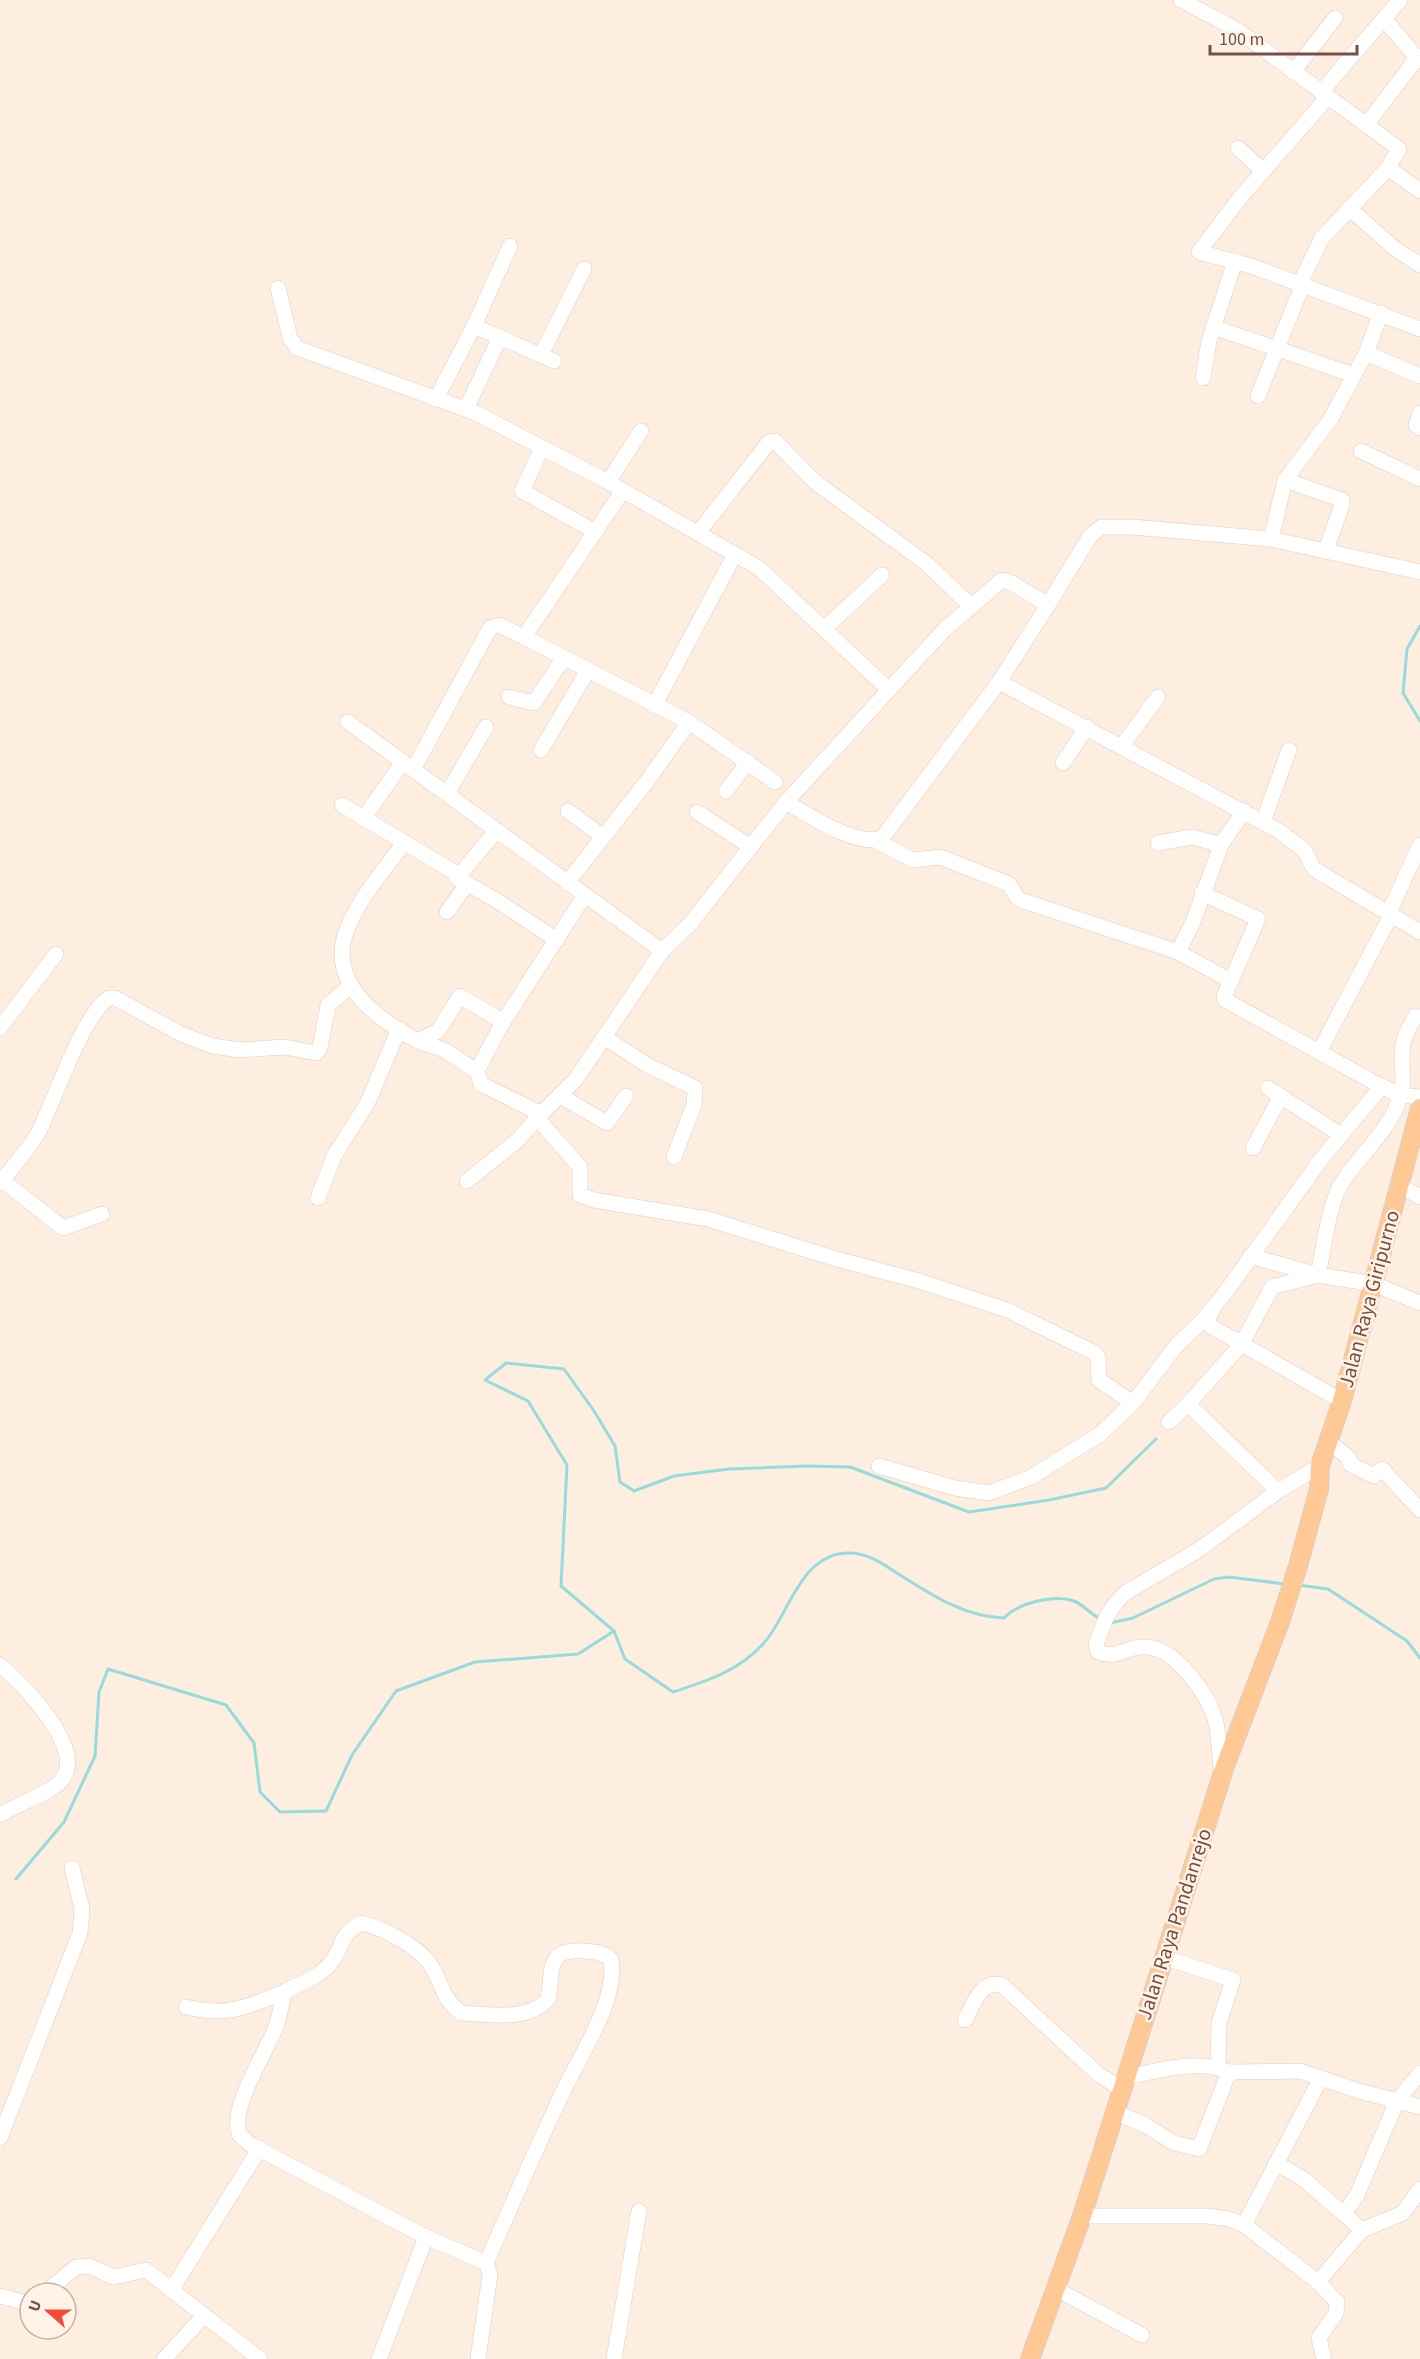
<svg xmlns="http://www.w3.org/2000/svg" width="1420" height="2359" font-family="'Source Sans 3',sans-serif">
  <rect width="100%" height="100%" fill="#feeedf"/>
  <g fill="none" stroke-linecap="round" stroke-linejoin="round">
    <g stroke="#98dbdc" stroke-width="3">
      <polyline points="1420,626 1407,649 1403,693 1420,721"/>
      <polyline points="1298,1585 1328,1589 1407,1641 1420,1658"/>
      <polyline points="1110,1623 1133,1618 1214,1579 1229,1577 1285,1584"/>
      <path d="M614,1631L625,1659L673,1692C707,1681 739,1671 764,1643C790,1613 801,1551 851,1553C871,1554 884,1565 900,1575C932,1595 965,1617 1004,1618C1018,1603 1054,1594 1074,1601C1084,1605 1091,1615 1101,1619"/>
      <polyline points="16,1879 64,1822 95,1756 99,1692 108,1669 226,1705 254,1743 260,1792 280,1812 326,1811 352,1755 396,1691 475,1662 578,1654 614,1631 561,1586 567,1465 528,1401 485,1380 506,1363 564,1369 594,1411 615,1446 620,1482 634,1491 674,1476 729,1469 807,1466 850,1467 969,1512 1049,1500 1106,1488 1156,1439"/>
    </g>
    <g stroke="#e5cabe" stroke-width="16">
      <g id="minor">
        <polyline points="1181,0 1239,31 1399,149 1388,168 1322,238 1300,283"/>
        <polyline points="1384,19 1420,61"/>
        <polyline points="1293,72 1335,18"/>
        <polyline points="1321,92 1400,0"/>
        <polyline points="1327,98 1239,199 1199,252 1251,266 1420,329"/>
        <polyline points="1366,125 1417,58"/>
        <polyline points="1238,148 1263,171"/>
        <polyline points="1388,168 1420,191"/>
        <polyline points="1349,208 1394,248 1420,265"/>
        <polyline points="510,246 474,326 554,361"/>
        <polyline points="278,288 290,338 297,348 476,413 608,482 759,568 888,689"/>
        <polyline points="1213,327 1354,375"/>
        <polyline points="1366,353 1420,376"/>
        <polyline points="541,355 584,269"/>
        <polyline points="1203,378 1209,341 1235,261"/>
        <polyline points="1258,396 1303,284"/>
        <polyline points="436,399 474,326"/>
        <polyline points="466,409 500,337"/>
        <polyline points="1420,413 1416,425 1420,428"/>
        <polyline points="542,448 522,491 596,532"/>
        <polyline points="1361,451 1420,479"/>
        <polyline points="1285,480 1342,500 1342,505 1326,550"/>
        <polyline points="608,482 641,431"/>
        <polyline points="622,492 524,637 689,722 775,782"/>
        <polyline points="698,533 769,442 775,441 815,482 927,564 971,606"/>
        <polyline points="1271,539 1285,480 1330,420 1366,353 1381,313"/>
        <path d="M1048,605L999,682L882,838C857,848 807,814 786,802L945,629L1002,580L1012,583L1048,605L1090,536L1101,527H1132L1271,539L1420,572"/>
        <polyline points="824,629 882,575"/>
        <polyline points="999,682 1279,831 1304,850 1314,869 1420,932"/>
        <polyline points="509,697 534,703 563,659"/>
        <polyline points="654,706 735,554"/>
        <polyline points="348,722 662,951 690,924 786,802"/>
        <polyline points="1121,747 1158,697"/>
        <polyline points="541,750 587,672"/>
        <polyline points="1063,763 1087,727"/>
        <polyline points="414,768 490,628 499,625 524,637"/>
        <polyline points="726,791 748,762"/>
        <polyline points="447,794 486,727"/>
        <polyline points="342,805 459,875"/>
        <polyline points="568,811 602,836"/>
        <polyline points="697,812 751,847"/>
        <polyline points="363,819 403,762"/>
        <polyline points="1263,822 1289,750"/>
        <polyline points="496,831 457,878 496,900 557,940"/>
        <polyline points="875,840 913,860 940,857 1009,884 1018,899 1178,952 1193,922 1221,845 1244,811"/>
        <path d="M404,843C385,869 360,897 348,927C325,981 374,1017 416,1040C425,1045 436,1046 446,1051C456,1057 466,1065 477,1071"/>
        <polyline points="1158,843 1192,837 1221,845"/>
        <polyline points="567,883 648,780 689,722"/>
        <polyline points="1202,893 1258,919 1231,981"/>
        <polyline points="447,912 467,884"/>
        <polyline points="662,951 576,1079 537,1118 580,1167 580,1195 594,1200 708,1219 833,1258 919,1281 1007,1310 1095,1353 1098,1357 1099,1380 1133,1403 1176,1346 1202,1321 1225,1293 1322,1158 1382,1086"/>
        <polyline points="1178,952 1231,981 1224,996 1225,1000 1375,1083 1400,1095 1420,1097"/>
        <polyline points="0,1028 56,954"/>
        <polyline points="604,1037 647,1065 695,1088 694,1105 674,1157"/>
        <polyline points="418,1041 438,1031 460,996 503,1022"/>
        <polyline points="1319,1052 1390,917 1392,906 1420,845"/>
        <polyline points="1268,1088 1341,1135"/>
        <polyline points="562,1097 607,1123 626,1096"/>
        <polyline points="542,1114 481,1084 477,1071 503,1022 585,895"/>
        <polyline points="1253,1148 1281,1096"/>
        <polyline points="2,1180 63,1228 102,1214"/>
        <polyline points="467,1181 518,1140 537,1118"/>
        <path d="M0,1183C13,1166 29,1150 39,1131C53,1103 84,1012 109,998H115L181,1034L213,1046L240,1050L285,1047L316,1053L320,1048L328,1005L349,987"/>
        <polyline points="1399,1185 1420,1197"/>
        <polyline points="318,1198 334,1156 367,1104 399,1029"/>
        <polyline points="1250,1256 1318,1275 1374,1284 1420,1303"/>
        <polyline points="1213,1309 1207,1321 1212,1327 1342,1401"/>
        <polyline points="1169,1422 1188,1404"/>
        <polyline points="1328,1441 1349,1458 1350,1464 1374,1476 1382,1469 1420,1510"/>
        <polyline points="879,1466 955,1488 989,1493 1031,1477 1099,1435 1133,1403"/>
        <path d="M1278,1491L1188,1404L1241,1345L1272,1287L1318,1275C1324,1249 1328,1208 1340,1186C1357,1157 1386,1135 1398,1103C1412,1070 1389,1055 1416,1016"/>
        <path d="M0,1665C22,1684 88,1749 61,1781C52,1792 15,1805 0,1815"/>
        <path d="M1222,1775C1219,1757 1220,1736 1215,1719C1208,1694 1176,1649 1147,1647C1127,1645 1119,1660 1098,1652L1096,1644L1106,1618L1114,1605L1125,1593L1200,1549L1278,1491L1320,1466"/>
        <polyline points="1163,1957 1233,1980 1219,2023 1218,2067"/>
        <path d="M284,1992C299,1984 319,1977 330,1964C343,1949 339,1933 362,1923C383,1928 420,1947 432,1967C443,1986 442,1998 461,2013C488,2014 529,2022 548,1999C554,1971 544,1948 584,1951C594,1952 604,1952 611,1960C618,2002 578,2058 561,2096C535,2151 511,2207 486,2263"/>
        <path d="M186,2007C228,2017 246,2007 284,1992C282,2002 280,2014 277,2024C267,2052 230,2105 239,2134L251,2145L426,2237L486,2263L490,2275L478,2359"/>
        <path d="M965,2020C973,2005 981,1979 1002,1985L1098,2074L1121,2089"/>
        <polyline points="1229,2072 1300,2071 1359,2091 1420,2107"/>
        <path d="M1115,2112L1145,2125L1174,2143L1199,2149L1229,2072C1199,2058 1155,2071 1124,2078"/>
        <polyline points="0,2138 80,1933 82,1909 72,1868"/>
        <polyline points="1276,2163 1302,2178 1344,2214 1357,2195 1397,2101 1420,2073"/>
        <polyline points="1082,2216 1207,2216 1229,2219 1244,2225 1321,2078"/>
        <polyline points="1244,2225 1318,2282 1337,2302 1336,2313 1319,2338 1324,2359"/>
        <polyline points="1362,2230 1403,2213 1420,2189"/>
        <polyline points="1318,2282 1362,2230 1344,2214"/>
        <polyline points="1054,2288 1142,2335"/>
        <polyline points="172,2289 260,2148"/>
        <polyline points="45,2293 76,2267 90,2266 113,2277 146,2270 260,2359"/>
        <polyline points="0,2296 30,2304"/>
        <polyline points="164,2359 203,2317"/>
        <polyline points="379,2359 426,2237"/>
        <polyline points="614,2359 639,2211"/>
      </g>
    </g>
    <g stroke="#d9cecb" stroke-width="20">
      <polyline id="major" points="1030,2359 1082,2216 1225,1766 1280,1622 1298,1566 1319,1489 1320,1466 1342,1401 1420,1108"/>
    </g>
    <use href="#minor" stroke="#fff" stroke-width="15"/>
    <use href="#major" stroke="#ffc995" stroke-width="18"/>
  </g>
  <g text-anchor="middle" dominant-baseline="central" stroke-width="5" stroke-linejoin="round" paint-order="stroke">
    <g font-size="21" fill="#775045" stroke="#fff2e7">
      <text transform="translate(1369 1299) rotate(-75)">Jalan Raya Giripurno</text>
      <text transform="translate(1174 1924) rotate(-72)">Jalan Raya Pandanrejo</text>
    </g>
  </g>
  <g transform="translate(48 2311) rotate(291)"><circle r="28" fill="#fff2e7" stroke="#c9b1a6" stroke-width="1.5"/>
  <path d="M0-4.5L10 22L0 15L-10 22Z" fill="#f44839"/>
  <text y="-9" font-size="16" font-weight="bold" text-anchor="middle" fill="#775045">U</text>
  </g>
  <path d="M1210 45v9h147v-9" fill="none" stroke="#775045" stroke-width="3"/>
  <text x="1219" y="45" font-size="18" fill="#775045" stroke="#fff2e7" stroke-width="4.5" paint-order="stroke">100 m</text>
</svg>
